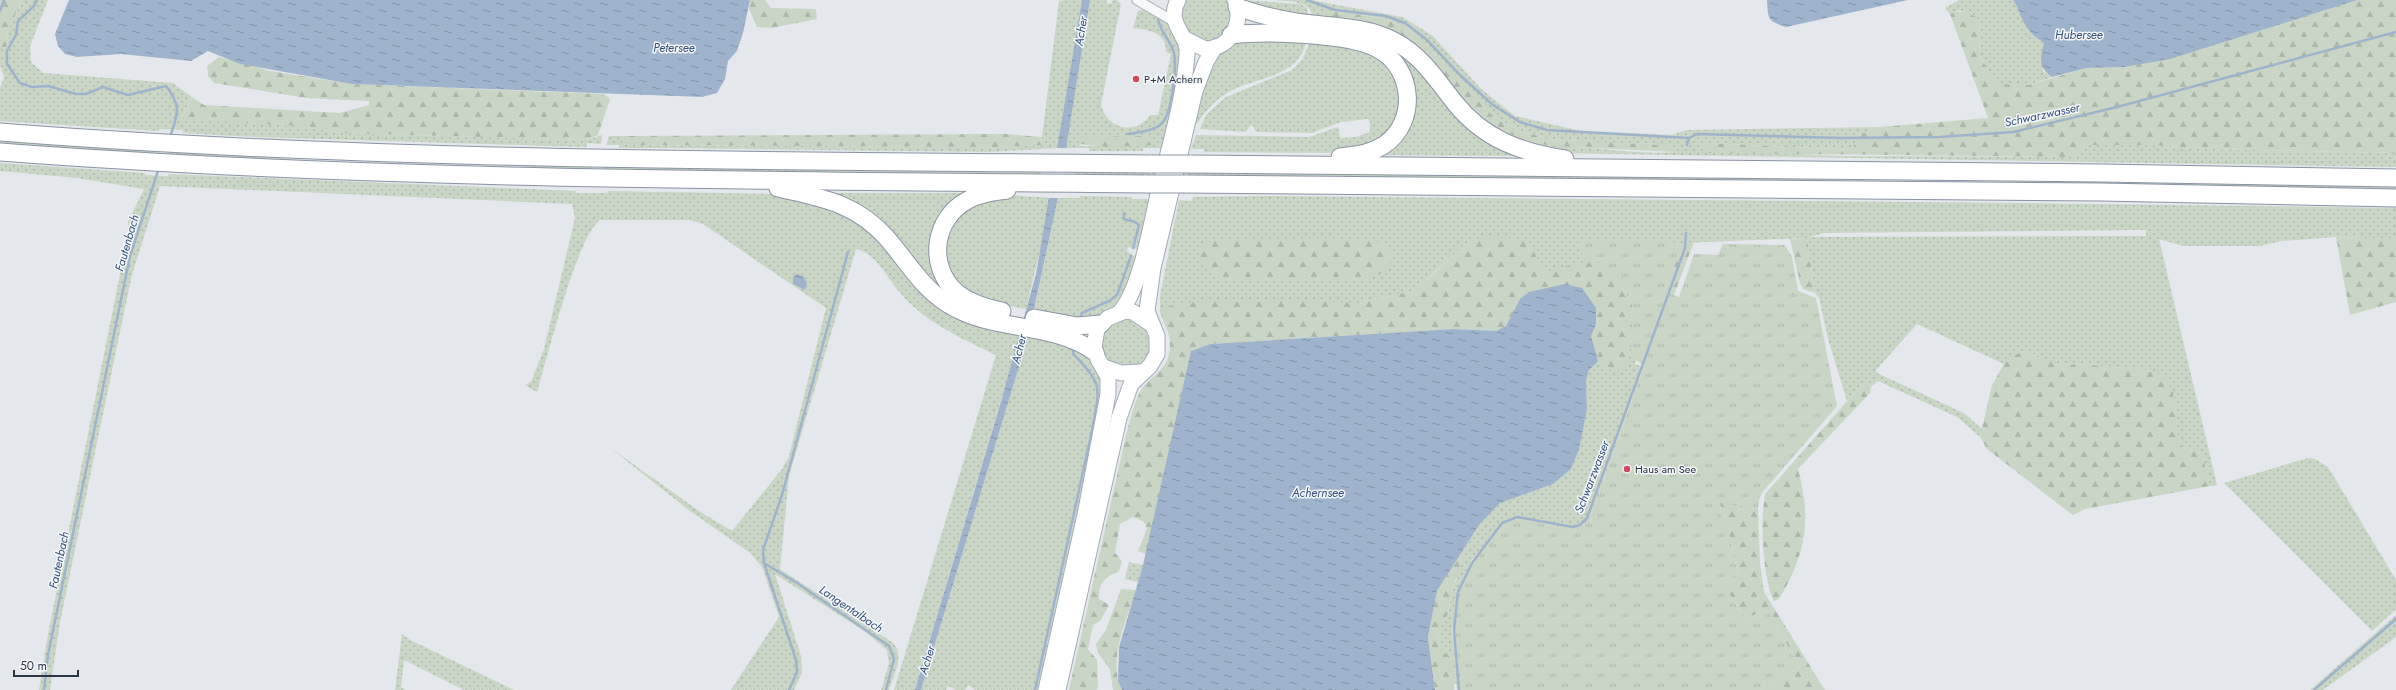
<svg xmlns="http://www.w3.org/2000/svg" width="2396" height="690" font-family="Jost,sans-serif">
  <defs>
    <pattern id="grass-dots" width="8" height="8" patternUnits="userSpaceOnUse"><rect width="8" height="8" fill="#c9d6c5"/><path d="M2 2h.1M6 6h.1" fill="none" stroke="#adb8ab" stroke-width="1.8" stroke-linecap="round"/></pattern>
    <pattern id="forest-firs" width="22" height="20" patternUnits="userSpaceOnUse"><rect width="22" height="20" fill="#c9d6c5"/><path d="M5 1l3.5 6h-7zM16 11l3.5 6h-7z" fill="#adb8ab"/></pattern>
    <pattern id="park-tufts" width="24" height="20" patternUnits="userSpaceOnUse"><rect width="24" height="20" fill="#c9d6c5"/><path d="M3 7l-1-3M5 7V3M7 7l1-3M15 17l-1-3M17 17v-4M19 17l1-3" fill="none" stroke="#adb8ab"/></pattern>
    <pattern id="water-ripples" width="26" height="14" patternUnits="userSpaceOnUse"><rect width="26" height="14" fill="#9fb4cc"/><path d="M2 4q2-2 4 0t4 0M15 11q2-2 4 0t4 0" fill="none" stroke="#8293a7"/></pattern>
  </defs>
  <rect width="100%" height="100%" fill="#e4e7ec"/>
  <g fill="url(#grass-dots)" fill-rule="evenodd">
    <polygon points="22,0 48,0 30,46 31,62 43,73 173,83 192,97 181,119 300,126 341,133 586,140 602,135 601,144 587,143 586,147 255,137 183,133 183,130 160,129 159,131 0,121 0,88 4,77 0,65 0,46 6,48 8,30"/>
    <polygon points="1065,0 1082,0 1058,148 989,152 656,148 619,148 619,145 606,145 609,136 622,136 623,145 998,147 1041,145 1059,1"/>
    <path d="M1090,0H1107L1106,3L1111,4L1113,0H1117L1121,4L1101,104C1105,128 1136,137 1150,115H1158L1171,54L1166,52C1166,32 1150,30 1133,28L1138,11L1145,9L1164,18L1180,47V65L1164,148H1143V151H1089V148H1065ZM1083,137L1152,145L1081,146L1079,144Z"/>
    <path d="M1186,0H1227C1233,11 1232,27 1221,36C1217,39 1211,41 1207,44C1189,33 1173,23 1186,0Z"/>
    <polygon points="1243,0 1300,4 1306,7 1309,16 1245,3"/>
    <path d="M1271,0H1311L1402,17L1433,36L1481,89L1515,116L1581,131L1672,135L1686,130L1880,127L1857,135L1853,150L1709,143L1793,154L1845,156L2070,157L2076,156L2089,145H2152L2212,149L2396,153V167L1554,153L1490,131L1428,62L1312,16C1311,0 1285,1 1271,0ZM1333,11L1383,18L1407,28L1426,45L1491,114L1518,130L1548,139L1675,147V152C1651,154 1626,151 1602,149C1544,144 1515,146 1469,105C1448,86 1433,60 1412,42L1406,38L1339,19Z"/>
    <path d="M1959,0H2013C2019,8 2019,14 2024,23C2029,32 2035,37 2044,43L2043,71L2052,77L2028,85H1999C1980,63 1977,50 1980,21L1960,10L1950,14L1945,8Z"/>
    <path d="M1237,40L1306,41C1300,79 1251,77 1224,95C1213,102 1204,113 1197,124L1195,122L1200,94L1214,57Z"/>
    <polygon points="1310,42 1341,43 1391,63 1404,105 1385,140 1343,153 1204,152 1204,149 1191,149 1196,135 1309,137 1338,127 1340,138 1356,137 1370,132 1370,122 1368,119 1341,122 1312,133 1256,132 1253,126 1250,126 1246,132 1200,129 1206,115 1226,97 1292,70 1302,60"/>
    <polygon points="1389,44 1517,152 1516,156 1378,155 1396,139 1402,65"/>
    <polygon points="0,141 159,151 158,154 0,144"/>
    <polygon points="170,151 303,160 169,154"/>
    <path d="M0,163L145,173V175L168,176V174L576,191V193H607L608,191L784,194L856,216L905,268L1020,335L915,690H894L996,355C959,337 922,321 897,289C885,274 875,253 856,249L789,476L780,569L893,643C905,656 894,674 889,690H881L889,663L887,650L864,631L775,574L801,656L802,673L794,690H731L779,617L762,567L749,552L690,511L609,447L702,513L732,531L782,469L789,456L826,308L703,224L689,220H600C577,236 547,359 537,392L525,385L531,382L544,349L575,218L572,204L160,186L132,275L123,317L60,622L50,690H39L48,634L128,234V222L144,189L77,178L0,171Z"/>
    <polygon points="523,166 592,167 591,170 540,169"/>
    <polygon points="603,167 1041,171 1041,174 602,170"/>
    <polygon points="1074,171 1150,172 1149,175 1074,174"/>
    <polygon points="1188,173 1807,178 1826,179 1807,181 1187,176"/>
    <polygon points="2048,181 2396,186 2396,189 2061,183"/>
    <polygon points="831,193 966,193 937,232 961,306"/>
    <polygon points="1010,195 1050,198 1042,242 1026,309 1010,306 1009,309 957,288 941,248 962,208"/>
    <path d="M1080,196L1132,197V199H1152L1138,249L1128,247L1127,251L1137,258C1127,289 1124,305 1092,320L1034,311L1058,198H1080Z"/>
    <path d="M1268,196L2020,203L2396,208V239L2336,237L2281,241L2260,246H2183L2159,239L2217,485L2210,486L2203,456L2196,450L2185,449L2179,445L2173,392L2154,371L2081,364L2057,365L2031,353L2021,351L2004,364L1917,324L1876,370L1877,373L1955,409L1965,414L1982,429L1980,437L1957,417L1878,381L1871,387L1868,383H1863L1847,401L1828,339L1819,298L1815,293L1807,238L1682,243L1635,362V364L1643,367L1589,521L1574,530L1509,517L1471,561L1452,630L1455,660L1443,651L1438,641L1441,625L1448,614L1453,585L1457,579L1462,557L1460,555L1479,525L1500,503L1553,484L1587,409L1586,380L1589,370L1466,243L1424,282L1409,292L1357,303L1168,329L1160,311V296L1179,200L1191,201L1193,197ZM2146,230V236L1811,237L1823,233Z"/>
    <path d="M1132,316C1146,327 1156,339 1147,357C1145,361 1142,365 1139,366C1132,368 1121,366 1114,367C1102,355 1094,335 1111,324C1117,320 1125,318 1132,316Z"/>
    <polygon points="1028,337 1059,341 1088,355 1102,379 1099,419 1041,690 975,690 968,685 965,690 956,690 948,686 946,690 921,690"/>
    <polygon points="2308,458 2315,459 2328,467 2396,580 2396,609 2372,631 2224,483"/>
    <polygon points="1129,562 1143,565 1138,582 1125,579"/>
    <polygon points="2396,615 2396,637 2323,690 2310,690"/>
    <polygon points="402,634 410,640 514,690 464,690 404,660 401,687 406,690 395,690"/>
  </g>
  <g fill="url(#forest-firs)">
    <polygon points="0,0 22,0 8,30 6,48 0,46"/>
    <polygon points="750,0 765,0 771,8 816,9 817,19 771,28 757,27 749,9"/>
    <path d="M2356,0H2396V153L2212,149L2152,145H2089L2076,156L2070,157L1707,153L1705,145L1709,143L1853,150L1857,135L1880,127L1988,118L1950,14C1964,9 1970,12 1980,21C1977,50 1980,63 1999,84L2028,85L2087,68L2124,67Z"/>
    <polygon points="1323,10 1383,18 1407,28 1426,44 1491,114 1518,130 1548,139 1675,146 1675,152 1556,146 1534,143 1511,134 1490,122 1468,104 1412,42 1406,38 1322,14"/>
    <polygon points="219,57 270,71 352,84 604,94 610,99 598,135 586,140 341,133 300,126 181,120 192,97 204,105 340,113 369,105 369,101 307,98 214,83 208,76 207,66"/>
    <polygon points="1004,134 1042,137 1041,145 998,147 623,145 622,136"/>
    <polygon points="1149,136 1154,139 1152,145 1111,147 1079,144 1080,138 1083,137"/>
    <path d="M1484,237L1516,238L1529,243L1545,273C1571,264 1587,259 1614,268C1621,279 1628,291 1632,304C1635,314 1632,359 1625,366C1608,384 1589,350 1591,335C1592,331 1594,327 1596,324L1520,299L1506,327L1496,331L1454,329L1210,344L1192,351L1146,554L1138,551L1147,529L1144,522L1133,517L1120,524L1115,553L1122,561L1119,571C1104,578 1099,582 1099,599L1109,605L1100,621L1093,625L1088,649L1097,660L1098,688L1096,690H1069L1126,435C1130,422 1133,406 1139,394C1149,374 1171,372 1170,343C1170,331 1161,321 1160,308L1193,302L1236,300H1302L1357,303L1409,292L1428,279L1466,243Z"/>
    <polygon points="2336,237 2396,239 2396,302 2350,315"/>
    <path d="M1332,238L1380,242L1392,252C1389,272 1383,274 1365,280L1222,279C1205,272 1196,263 1201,244L1221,239Z"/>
    <polygon points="1807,238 1815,293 1803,289 1800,283 1790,239"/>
    <polygon points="1694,242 1674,295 1664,291 1682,243"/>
    <polygon points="2021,351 2031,353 2057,365 2081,364 2154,371 2166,378 2173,392 2179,445 2185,449 2196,450 2203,456 2210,486 2085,509 2073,515 2070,513 1987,449 1980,437 1992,385 2004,364"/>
    <path d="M1863,383H1868L1871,387L1870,393L1798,469C1812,521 1806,554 1779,599L1774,601C1763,582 1759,513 1766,493Z"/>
    <polygon points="1720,502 1758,509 1760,564 1764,592 1825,690 1761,690 1800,667 1767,610 1745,619 1720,580 1738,575 1726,519 1721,517"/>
    <polygon points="1460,555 1462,556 1460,571 1453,585 1448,614 1441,625 1438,641 1443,651 1455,660 1457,684 1454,684 1454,690 1435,690 1428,637 1437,591"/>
    <path d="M1121,589L1136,590C1127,620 1107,659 1122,690H1113L1110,669L1098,653L1096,644L1106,630Z"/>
  </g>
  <path fill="url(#park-tufts)" d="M1636,239L1682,243L1664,291L1679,297L1694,254L1718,255L1723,244L1785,245L1792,257L1798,291L1816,298L1837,406L1762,493L1759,500L1758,509L1720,503L1721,517L1726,518L1738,575L1721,581L1745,619L1767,610L1800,667L1761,690H1457C1454,629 1442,600 1482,547C1491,536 1497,524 1509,517L1574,530L1589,521L1644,365L1631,358L1632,305L1614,268L1598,262H1584L1578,241Z"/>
  <g fill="url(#water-ripples)">
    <polygon points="69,0 750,0 743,33 737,51 728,61 725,79 717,93 702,97 352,84 240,64 208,51 191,61 121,54 77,57 65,54 58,46 55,34"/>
    <polygon points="1082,0 1090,0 1058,198 1028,337 921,690 915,690 1001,401 1036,274"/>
    <path d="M1767,0H1908L1786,27C1767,21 1768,18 1767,0Z"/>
    <path d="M2013,0H2357L2170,59L2124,67L2087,68L2052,77C2038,67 2040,58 2044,43C2035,37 2029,32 2024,23C2019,14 2019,8 2013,0Z"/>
    <polygon points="797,274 803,276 807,283 805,290 793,284 793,277"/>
    <polygon points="1565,284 1582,288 1596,308 1596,324 1591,336 1598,361 1589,370 1586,380 1587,409 1579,449 1571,469 1553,484 1500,503 1479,525 1437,591 1428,637 1435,690 1122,690 1118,681 1119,647 1143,565 1191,351 1210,344 1454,329 1496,331 1506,326 1520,299 1529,292"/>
  </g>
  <polygon fill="#e4e7ec" points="1056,148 1067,148 1060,198 1048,198"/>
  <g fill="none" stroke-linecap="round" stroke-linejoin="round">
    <g stroke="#9fb4cc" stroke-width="2.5">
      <path d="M37,0L34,6L18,21L16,35L7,51V64L20,83L32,87L48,86L76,94H86L103,87L128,95L166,86C182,107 178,113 170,137"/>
      <polyline points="1307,0 1335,10 1386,16 1405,23 1426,39 1461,76 1493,105 1520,122 1547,130 1689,138"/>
      <polyline points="0,11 4,0"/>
      <path d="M1128,134C1138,132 1157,131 1163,122C1172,111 1178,63 1173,50C1169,39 1160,31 1158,19"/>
      <polyline points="1687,145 1689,138 1697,134 1841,138 1939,137 2013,132 2117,107 2396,32"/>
      <polyline points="1124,213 1124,219 1135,222 1139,225 1133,248"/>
      <polyline points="1080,318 1082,313 1109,301 1117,295 1131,256"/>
      <polyline points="764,563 797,583 889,646 894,659 886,690"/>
      <polyline points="44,690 48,655 130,256 159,168"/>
      <polyline points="789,690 797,672 796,660 764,563 763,550 782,495 848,252"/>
      <path d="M1035,690L1092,431C1099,389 1105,385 1073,354V351"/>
      <polyline points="1459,690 1454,630 1458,592 1472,563 1502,523 1517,517 1573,527 1580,525 1587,518 1685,248 1686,233"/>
      <polyline points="2314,690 2396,619"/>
    </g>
    <g stroke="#a9aeb7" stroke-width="11">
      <polyline id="street" points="1137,0 1175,22"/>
    </g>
    <g stroke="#a3abb8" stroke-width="17">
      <g id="primary">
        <path d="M1183,38L1205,49C1231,49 1244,22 1235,0"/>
        <path d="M1119,313C1141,290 1152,218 1160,186C1170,143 1184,99 1187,54C1189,33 1165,25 1178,0"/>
        <polyline points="1104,367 1121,373 1142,372"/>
        <polyline points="1046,690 1085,515 1108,394 1108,377 1098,359 1094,347 1097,329 1108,318 1125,311 1133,312 1151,324"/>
        <polyline points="1058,690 1119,418 1131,384 1150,366 1157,354 1157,336 1147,311 1153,268 1195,91 1206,62 1215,47"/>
      </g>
    </g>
    <g stroke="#8b94a3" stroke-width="19">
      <g id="highway">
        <path d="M1237,7C1257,14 1276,19 1296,22C1328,27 1364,25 1394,41C1421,55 1436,79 1455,103C1484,139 1520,152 1565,159"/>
        <path d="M1231,35C1265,31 1349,33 1378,49C1414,68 1418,122 1384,145C1370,154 1356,155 1340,157"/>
        <path d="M0,132C383,162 768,160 1152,164"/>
        <path d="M0,152C382,181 765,180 1147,184"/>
        <polyline points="1190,164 2102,173 2396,178"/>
        <polyline points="1185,184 2101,192 2396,198"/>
        <path d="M778,188C821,198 854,202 886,237C909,263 924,293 957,309C999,331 1055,323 1095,352"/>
        <path d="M1002,311C986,308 970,303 957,293C927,267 933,218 968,200C980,193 994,192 1007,190"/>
        <polyline points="1034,318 1077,326 1101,324"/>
      </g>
    </g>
    <use href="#street" stroke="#f7f8fa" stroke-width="9"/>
    <use href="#primary" stroke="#fff" stroke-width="15"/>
    <use href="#highway" stroke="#fff" stroke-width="17"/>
    <g stroke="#8b94a3" stroke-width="19" stroke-linecap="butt">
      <g id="highway-bridge">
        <polyline points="1152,164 1190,164"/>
        <polyline points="1147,184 1185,184"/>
      </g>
    </g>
    <use href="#highway-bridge" stroke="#fff" stroke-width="17"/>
  </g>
  <g fill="#d1495b" stroke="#f4f6f9" stroke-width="1.5">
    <circle cx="1136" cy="79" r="4"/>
    <circle cx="1627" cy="469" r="4"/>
  </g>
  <g text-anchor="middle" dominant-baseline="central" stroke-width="3" stroke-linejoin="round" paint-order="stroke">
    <g font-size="11" fill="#2b3445" stroke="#f4f6f9" text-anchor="start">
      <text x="1144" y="79">P+M Achern</text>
      <text x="1635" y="469">Haus am See</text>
    </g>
    <g font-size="12" font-style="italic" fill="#34527a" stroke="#f4f6f9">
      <text transform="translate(1081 31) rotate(-80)">Acher</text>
      <text x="2079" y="35">Hubersee</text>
      <text x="674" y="48">Petersee</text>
      <text transform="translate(2042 115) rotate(-12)">Schwarzwasser</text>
      <text transform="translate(127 243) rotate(-74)">Fautenbach</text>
      <text transform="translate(1019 349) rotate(-76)">Acher</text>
      <text transform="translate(1592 477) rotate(-69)">Schwarzwasser</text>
      <text x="1318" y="493">Achernsee</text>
      <text transform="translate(59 560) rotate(-78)">Fautenbach</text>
      <text transform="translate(851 609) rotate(34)">Langentalbach</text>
      <text transform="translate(927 660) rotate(-73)">Acher</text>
    </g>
  </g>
  <path d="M14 670v6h64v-6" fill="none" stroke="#2b3445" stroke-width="2"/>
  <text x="20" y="670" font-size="12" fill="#2b3445" stroke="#f4f6f9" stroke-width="3" paint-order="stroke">50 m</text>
</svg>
